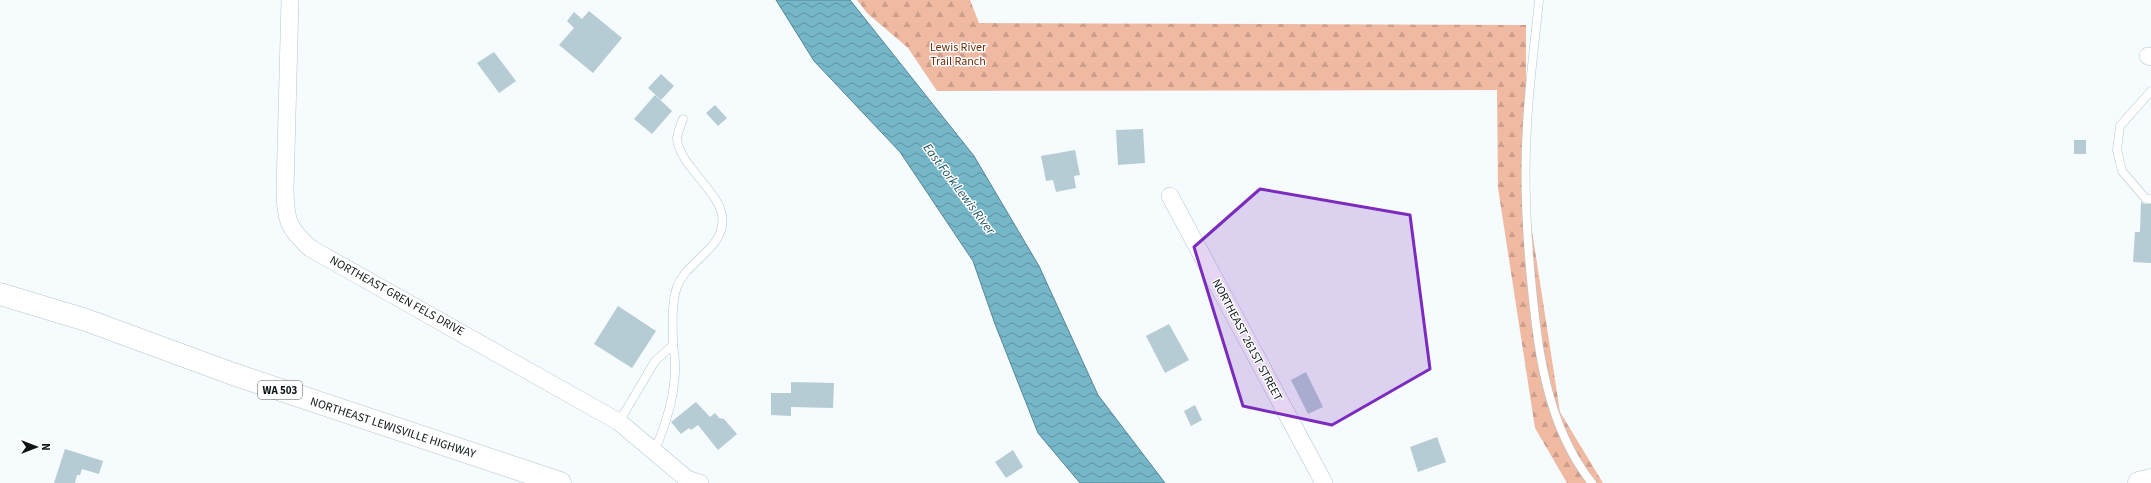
<svg xmlns="http://www.w3.org/2000/svg" width="2151" height="483" font-family="'Source Sans 3',sans-serif">
  <defs>
    <pattern id="forest-firs" width="22" height="20" patternUnits="userSpaceOnUse"><rect width="22" height="20" fill="#efb9a2"/><path d="M5 1l3.5 6h-7zM16 11l3.5 6h-7z" fill="#cc9e8b"/></pattern>
    <pattern id="water-waves" width="16" height="10" patternUnits="userSpaceOnUse"><rect width="16" height="10" fill="#76b6c9"/><path d="M0 5q4-4 8 0t8 0" fill="none" stroke="#5f93a2"/></pattern>
  </defs>
  <rect width="100%" height="100%" fill="#f6fbfd"/>
  <polygon fill="url(#forest-firs)" points="857,0 970,0 979,23 1526,25 1526,192 1560,412 1603,483 1567,483 1535,428 1498,188 1497,90 937,91 908,48 867,13"/>
  <polygon fill="url(#water-waves)" stroke="#568694" points="776,0 850,0 974,156 1039,266 1098,395 1165,483 1080,483 1038,433 995,324 973,261 900,152 814,61"/>
  <g fill="#b5ccd4">
    <polygon points="589,11 622,38 593,73 559,45 574,28 567,21 574,12 582,19"/>
    <polygon points="494,52 516,81 499,93 477,63"/>
    <polygon points="661,74 674,86 661,100 648,88"/>
    <polygon points="655,95 672,111 652,134 634,119"/>
    <polygon points="715,105 727,118 718,126 706,113"/>
    <polygon points="1143,129 1145,163 1118,165 1116,130"/>
    <rect x="2074" y="140" width="12" height="14"/>
    <polygon points="1075,150 1080,175 1074,176 1076,188 1056,192 1053,180 1046,181 1041,156"/>
    <polygon points="2141,202 2144,204 2151,204 2151,263 2133,262 2135,232 2140,232"/>
    <polygon points="618,306 656,331 632,368 594,344"/>
    <polygon points="1169,324 1189,360 1165,373 1146,336"/>
    <polygon points="1306,372 1323,407 1308,414 1291,380"/>
    <polygon points="791,382 834,383 833,408 791,407 791,416 771,415 771,393 791,393"/>
    <polygon points="696,402 710,417 715,413 719,418 724,419 737,434 718,450 698,425 691,430 689,428 681,434 671,422"/>
    <polygon points="1195,405 1202,420 1191,426 1184,411"/>
    <polygon points="1437,437 1446,462 1418,472 1410,447"/>
    <polygon points="65,449 103,461 99,474 82,469 80,475 77,475 75,483 54,483"/>
    <polygon points="1013,450 1023,467 1006,478 995,462"/>
  </g>
  <g fill="none" stroke-linecap="round" stroke-linejoin="round">
    <g stroke="#b1c8d0" stroke-width="9">
      <g id="lane">
        <path d="M1539,0C1535,42 1529,84 1527,126C1524,173 1526,222 1530,268C1537,342 1544,423 1592,483"/>
        <polyline points="2151,91 2120,126 2117,150 2122,171 2146,199 2151,199"/>
        <path d="M619,422L655,361L673,345C673,327 671,304 677,287C687,260 727,248 722,215C718,191 679,164 677,139C677,133 681,125 683,119"/>
        <path d="M654,452C668,420 680,379 673,345"/>
      </g>
    </g>
    <g stroke="#b1c8d0" stroke-width="18">
      <g id="street">
        <path d="M290,0L285,190C286,220 287,227 310,248L619,422L687,479L700,483"/>
        <polyline points="2148,56 2151,57"/>
        <polyline points="1170,196 1324,483"/>
      </g>
    </g>
    <g stroke="#b1c8d0" stroke-width="23">
      <g id="primary">
        <polyline points="0,294 86,320 233,374 560,483"/>
        <polyline points="2139,483 2151,480"/>
      </g>
    </g>
    <use href="#lane" stroke="#fff" stroke-width="8"/>
    <use href="#street" stroke="#fff" stroke-width="17"/>
    <use href="#primary" stroke="#fff" stroke-width="22"/>
  </g>
  <path fill="#7b2cbf" fill-opacity="0.2" stroke="#7b2cbf" stroke-width="3" stroke-linejoin="round" d="M1260,189L1410,215L1430,369L1332,425L1243,406L1194,247Z"/>
  <g text-anchor="middle" dominant-baseline="central" stroke-width="3" stroke-linejoin="round" paint-order="stroke">
    <rect fill="#fff" stroke="#555b5d" stroke-width="1" x="258" y="381" width="44" height="18" rx="3"/>
    <g font-size="11" font-weight="bold" fill="#0c1517">
      <text x="280" y="390">WA 503</text>
    </g>
    <g font-size="12" fill="#6d2e0c" stroke="#fff">
      <text x="958" y="47">Lewis River<tspan x="958" dy="14">Trail Ranch</tspan></text>
    </g>
    <g font-size="12" fill="#0c1517" stroke="#fff">
      <text transform="translate(397 296) rotate(29)">NORTHEAST GREN FELS DRIVE</text>
      <text transform="translate(1247 340) rotate(62)">NORTHEAST 261ST STREET</text>
      <text transform="translate(393 428) rotate(18)">NORTHEAST LEWISVILLE HIGHWAY</text>
    </g>
    <g font-size="13" font-style="italic" fill="#1f5463" stroke="#fff">
      <text transform="translate(959 189) rotate(53)">East Fork Lewis River</text>
    </g>
  </g>
  <g transform="translate(36 447) rotate(90)" stroke="#ffffff" stroke-width="3" paint-order="stroke">
  <path d="M0-3L7 15L0 10L-7 15Z" fill="#0c1517"/>
  <text y="-6" font-size="11" font-weight="bold" text-anchor="middle" fill="#0c1517">N</text>
  </g>
</svg>
